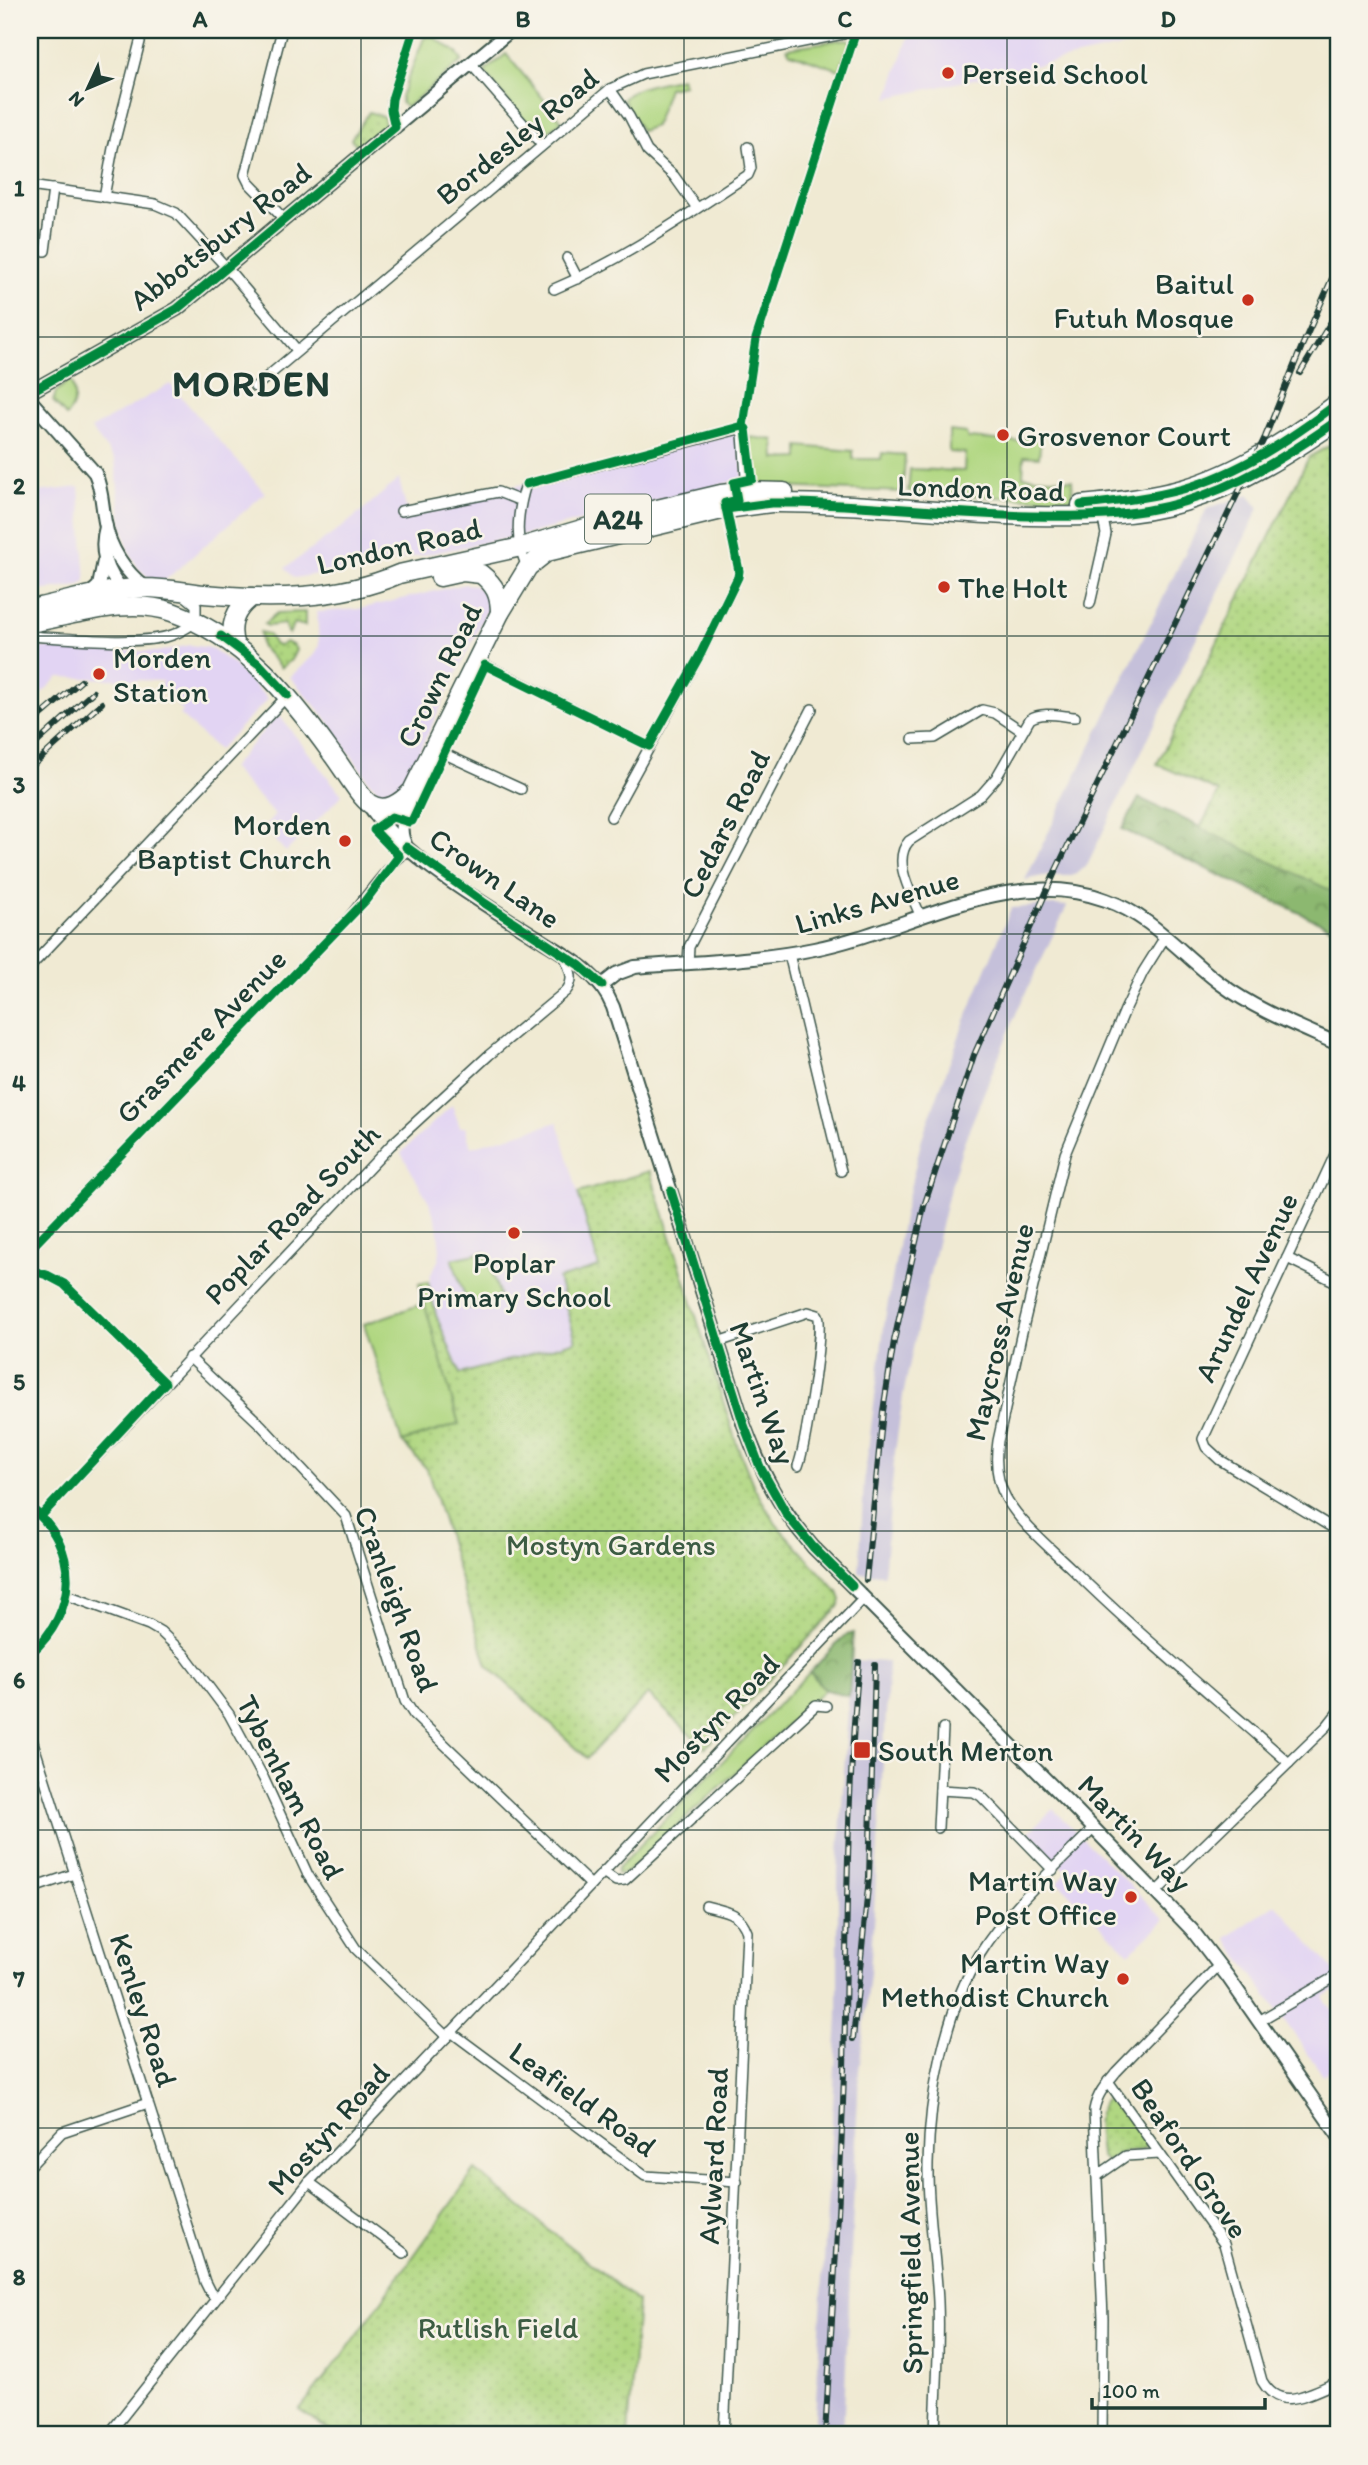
<svg xmlns="http://www.w3.org/2000/svg" width="1368" height="2465" font-family="Itim,sans-serif">
  <defs>
    <pattern id="forest-crowns" width="20" height="18" patternUnits="userSpaceOnUse" patternTransform="scale(1.75)"><rect width="20" height="18" fill="#8cb86f"/><path d="M2 6a3 3 0 1 1 6 0M12 15a3 3 0 1 1 6 0" fill="none" stroke="#72975c"/></pattern>
    <pattern id="park-dots" width="8" height="8" patternUnits="userSpaceOnUse" patternTransform="scale(1.75)"><rect width="8" height="8" fill="#b0d781"/><path d="M2 2h.1M6 6h.1" fill="none" stroke="#97b970" stroke-width="1.8" stroke-linecap="round"/></pattern>
  </defs>
  <rect width="100%" height="100%" fill="#f7f3e8"/>
  <filter id="ink" filterUnits="userSpaceOnUse"><feTurbulence type="fractalNoise" baseFrequency=".0143" numOctaves="2"/><feDisplacementMap in="SourceGraphic" scale="14" xChannelSelector="R" yChannelSelector="G"/><feConvolveMatrix kernelMatrix="1 2 1 2 8 2 1 2 1" color-interpolation-filters="sRGB"/></filter>
  <filter id="wash" filterUnits="userSpaceOnUse"><feTurbulence type="fractalNoise" baseFrequency=".00686" numOctaves="4" result="noise"/><feDisplacementMap in="SourceGraphic" scale="28" xChannelSelector="R" yChannelSelector="G"/><feGaussianBlur stdDeviation="1.57" result="paint"/><feColorMatrix in="noise" values="0 0 0 0 0 0 0 0 0 0 0 0 0 0 0 0 0 1.4 0 .05"/><feComposite in="paint" operator="in"/></filter>
  <g filter="url(#wash)">
    <rect width="100%" height="100%" fill="#f0ead3"/>
    <g fill="#e2d4f3">
      <polygon points="911,30 1228,30 1114,48 888,98"/>
      <polygon points="170,384 265,493 163,582 151,580 138,568 129,551 122,524 115,460 91,429"/>
      <polygon points="740,432 743,479 520,536 392,561 294,578 285,568 345,525 399,479 407,512"/>
      <polygon points="79,487 86,581 79,586 30,592 30,493"/>
      <polygon points="465,584 474,585 486,593 489,600 488,609 404,783 393,793 381,793 368,780 325,717 290,677 316,653 319,645 317,612 359,609"/>
      <polygon points="190,645 210,648 232,663 268,699 218,750 180,715 183,711 158,687 163,681 59,677 30,704 30,647 157,652"/>
      <polygon points="278,714 342,795 286,852 263,828 275,815 231,768"/>
      <polygon points="452,1105 460,1127 465,1127 471,1147 558,1122 599,1268 576,1341 460,1374 436,1315 429,1290 430,1276 439,1259 440,1250 437,1224 429,1202 401,1153"/>
      <polygon points="1053,1809 1165,1920 1129,1954 1058,1882 1067,1872 1028,1833"/>
      <polygon points="1276,1904 1338,1975 1338,1987 1323,1997 1338,2018 1338,2064 1323,2075 1226,1938"/>
    </g>
    <g fill="#c5c0da">
      <polygon points="1249,495 1259,508 1086,867 1072,876 1043,876 1025,880 1207,508"/>
      <polygon points="1054,905 1067,906 1018,1009 964,1142 948,1196 917,1329 903,1396 895,1452 884,1575 859,1573 864,1482 885,1319 903,1218 922,1138 964,1023 1011,908"/>
      <polygon points="851,1660 888,1662 887,1698 870,1974 859,2071 843,2435 814,2435 838,2017 838,1870"/>
    </g>
    <g fill="#b0d781" stroke="#688a5a" stroke-width="2">
      <polygon points="432,36 456,52 462,61 407,107 401,103 401,96 424,38"/>
      <polygon points="845,39 851,40 840,70 790,53 787,48"/>
      <polygon points="506,54 562,121 540,138 490,80 485,71"/>
      <path d="M681,78L684,85L668,88L655,126L641,131L623,99C634,85 664,83 681,78Z"/>
      <path d="M70,379C75,391 77,406 66,416L53,401L56,392Z"/>
      <polygon points="949,431 966,433 968,438 1024,442 1025,436 1041,438 1039,457 1024,456 1023,476 1072,480 1073,499 991,497 908,492 910,469 964,471 965,453 949,452"/>
      <polygon points="749,437 774,440 775,459 799,458 799,446 853,451 853,459 881,459 882,453 905,455 903,492 754,486"/>
      <polygon points="485,1252 500,1296 469,1308 452,1259"/>
      <polygon points="425,1303 459,1424 402,1442 364,1324"/>
      <polygon points="810,1672 825,1690 626,1873 617,1874 617,1869"/>
    </g>
    <g fill="url(#forest-crowns)" stroke="#567a52" stroke-width="2">
      <polygon points="1139,798 1338,892 1338,931 1122,829"/>
      <polygon points="853,1633 849,1696 825,1690 810,1672 844,1636"/>
    </g>
    <g fill="url(#park-dots)" stroke="#688a5a" stroke-width="2">
      <polygon points="369,112 384,117 385,127 360,148 351,139"/>
      <polygon points="1338,441 1338,894 1200,828 1219,792 1157,764 1309,457"/>
      <polygon points="305,612 305,626 294,623 289,634 284,624 268,626 264,624 277,613"/>
      <polygon points="260,632 268,634 275,645 279,646 286,642 294,646 296,650 291,660 281,668 261,646"/>
      <polygon points="650,1171 737,1445 754,1487 776,1524 838,1592 841,1600 839,1606 705,1748 648,1694 587,1758 487,1665 427,1469 402,1442 459,1424 419,1284 428,1282 436,1315 460,1374 576,1341 558,1279 599,1267 578,1193"/>
      <path d="M1109,2098L1117,2100L1146,2142V2146L1141,2150L1122,2152L1107,2162L1100,2156C1099,2139 1091,2108 1109,2098Z"/>
      <polygon points="475,2170 638,2302 628,2435 336,2435 299,2410 343,2355"/>
    </g>
  </g>
  <g filter="url(#ink)">
    <g fill="none" stroke-linecap="round" stroke-linejoin="round">
      <g stroke="#3e574c" stroke-width="12">
        <g id="street">
          <polyline points="282,30 245,175 249,183 285,220"/>
          <polyline points="471,64 542,145"/>
          <polyline points="610,89 629,116 647,151 674,176 697,208"/>
          <polyline points="395,127 391,110 392,99 414,30"/>
          <polyline points="30,186 155,204 176,213 227,268 297,350"/>
          <polyline points="104,197 113,148 143,30"/>
          <polyline points="45,251 53,189"/>
          <polyline points="567,258 578,279"/>
          <path d="M554,289C624,259 685,216 748,175L751,168L748,147"/>
          <polyline points="255,387 610,89 643,74 843,34 848,30"/>
          <polyline points="401,511 498,492 521,501"/>
          <path d="M528,567C513,543 518,510 526,484L739,429L743,434L747,491"/>
          <polyline points="1090,604 1106,534 1102,514"/>
          <path d="M30,636C65,638 140,646 172,635C181,632 188,627 196,622V605L184,595"/>
          <polyline points="476,660 649,746"/>
          <polyline points="913,739 935,738 982,710 995,713 1022,731"/>
          <polyline points="434,749 521,789"/>
          <polyline points="611,817 700,655 738,577"/>
          <path d="M920,915C912,894 891,861 909,841L981,795L996,778L1030,719C1042,711 1061,716 1075,717"/>
          <path d="M1165,937L1143,972L1125,1010L1065,1154L1021,1336L998,1441C995,1461 996,1480 1006,1498C1021,1524 1049,1547 1071,1568C1140,1636 1216,1698 1289,1763"/>
          <polyline points="789,954 841,1171"/>
          <polyline points="688,963 689,947 812,709"/>
          <polyline points="30,967 288,695"/>
          <polyline points="1338,1148 1203,1439 1206,1447 1220,1460 1338,1531"/>
          <path d="M30,1257L35,1244L343,924C365,900 384,869 409,849"/>
          <polyline points="1287,1258 1338,1283"/>
          <polyline points="30,1270 47,1275 64,1284 165,1383"/>
          <path d="M718,1342L808,1312L818,1315C824,1329 805,1448 798,1466"/>
          <polyline points="189,1357 261,1425 346,1516 405,1701 414,1715 591,1885"/>
          <path d="M30,1507C81,1547 78,1613 30,1654"/>
          <path d="M41,1516L391,1145L489,1055L566,991C576,979 569,968 564,955"/>
          <polyline points="67,1595 149,1625 161,1632 184,1654 229,1714 264,1779 308,1875 356,1949 447,2037"/>
          <polyline points="30,1733 205,2282 210,2292 216,2298"/>
          <polyline points="940,1790 974,1792 981,1796 1053,1870"/>
          <polyline points="938,1828 943,1728"/>
          <polyline points="603,1872 616,1881 625,1880 816,1705 826,1706"/>
          <polyline points="30,1889 74,1874"/>
          <polyline points="1156,1892 1327,1726 1338,1712"/>
          <path d="M706,1906C725,1911 740,1912 747,1932L724,2435"/>
          <polyline points="1259,2021 1338,1975"/>
          <polyline points="451,2032 645,2176 737,2182"/>
          <path d="M1108,2081L1224,2244L1262,2381C1281,2414 1310,2392 1338,2382"/>
          <polyline points="30,2166 62,2132 148,2103"/>
          <polyline points="1097,2176 1126,2156 1160,2154"/>
          <polyline points="309,2182 404,2253"/>
          <polyline points="108,2435 309,2182 864,1598"/>
          <path d="M935,2435C936,2391 940,2346 938,2302C936,2256 927,2210 928,2164C929,2097 945,2011 980,1954C1010,1906 1055,1868 1094,1828"/>
          <path d="M1102,2435L1103,2318L1094,2110C1097,2094 1106,2084 1116,2072L1219,1965"/>
        </g>
      </g>
      <g stroke="#3e574c" stroke-width="16">
        <g id="secondary">
          <polyline points="30,392 177,309 511,30"/>
          <path d="M30,400L95,473C102,488 102,506 105,522C109,548 125,572 146,588"/>
          <path d="M106,527C99,551 107,573 124,592"/>
          <polyline points="88,596 99,586 104,561"/>
          <path d="M368,803C397,854 485,904 535,936C566,956 599,972 613,1007L744,1425C762,1473 779,1508 813,1547L1076,1810L1192,1930L1228,1977L1338,2135"/>
          <path d="M405,844C396,825 407,810 412,792"/>
          <path d="M602,985L616,974L635,967C694,962 755,961 814,949C908,931 1008,864 1106,900C1152,916 1183,956 1221,984C1256,1010 1298,1026 1338,1044"/>
        </g>
      </g>
      <g stroke="#3e574c" stroke-width="21">
        <g id="highway">
          <path d="M1081,505C1115,502 1150,498 1183,489C1239,473 1291,438 1338,403"/>
          <path d="M440,577L463,572L481,574C495,585 500,595 500,613"/>
          <path d="M30,609C68,602 107,587 145,588C165,588 185,592 204,594C268,600 339,600 399,574L521,547L623,517L721,494L747,491L784,492"/>
          <path d="M30,623C74,616 127,596 172,612C243,637 289,694 332,754C341,765 360,798 370,804C386,814 401,802 412,791L500,613L528,567L547,552L726,509L771,503C858,502 945,514 1031,516C1082,517 1135,517 1184,502C1240,485 1290,453 1338,420"/>
          <path d="M235,646C228,626 235,609 252,597"/>
        </g>
      </g>
      <use href="#street" stroke="#fff" stroke-width="9"/>
      <use href="#secondary" stroke="#fff" stroke-width="12"/>
      <use href="#highway" stroke="#fff" stroke-width="18"/>
      <g stroke="#1f3d34" stroke-width="6">
        <g id="rail">
          <polyline points="1300,373 1338,310"/>
          <polyline points="30,725 81,681"/>
          <polyline points="30,749 93,692"/>
          <polyline points="30,768 102,703"/>
          <polyline points="866,1580 883,1411 894,1341 924,1206 974,1055 1056,870 1265,437 1302,346 1338,265"/>
          <polyline points="853,2039 869,1877 875,1665"/>
          <path d="M825,2435C832,2314 841,2192 844,2070C847,1934 846,1798 859,1662"/>
        </g>
      </g>
      <use href="#rail" stroke="#f7f3e8" stroke-width="3.5" stroke-dasharray="10" stroke-linecap="butt"/>
      <g stroke="#f7f3e8" stroke-width="13">
        <g id="cycleway">
          <polyline points="30,392 177,309 395,127 391,110 392,99 414,30"/>
          <polyline points="526,484 743,426"/>
          <path d="M1081,505C1115,502 1150,498 1183,489C1240,473 1292,438 1338,403"/>
          <path d="M726,509L771,503H795C873,505 951,514 1029,516C1081,517 1133,517 1183,502C1240,486 1290,454 1338,420"/>
          <polyline points="221,636 260,665 288,695"/>
          <polyline points="406,847 483,902 579,965 602,985"/>
          <polyline points="671,1191 744,1425 760,1467 787,1515 813,1547 852,1586"/>
          <polyline points="30,1257 35,1244 343,924 365,901 399,856 374,830 392,817 409,822 412,821 485,665 649,746 700,655 738,577 739,571 725,503 737,500 734,483 752,479 746,429 743,426 756,339 856,31 853,30"/>
          <polyline points="30,1270 47,1275 64,1284 165,1383 41,1516"/>
          <path d="M30,1507C81,1547 78,1613 30,1654"/>
        </g>
      </g>
      <use href="#cycleway" stroke="#00873e" stroke-width="9"/>
    </g>
  </g>
  <path fill="none" stroke="#1f3d34" stroke-width="2" stroke-opacity="0.55" d="M361,30V2435M684,30V2435M1007,30V2435M30,337H1338M30,636H1338M30,934H1338M30,1232H1338M30,1531H1338M30,1830H1338M30,2128H1338"/>
  <g fill="#c8321e" stroke="#f7f3e8" stroke-width="2.5">
    <circle cx="948" cy="73" r="7"/>
    <circle cx="1248" cy="300" r="7"/>
    <circle cx="1003" cy="435" r="7"/>
    <circle cx="944" cy="587" r="7"/>
    <circle cx="99" cy="674" r="7"/>
    <circle cx="345" cy="841" r="7"/>
    <circle cx="514" cy="1233" r="7"/>
    <rect x="853" y="1741" width="18" height="18" rx="3.5"/>
    <circle cx="1131" cy="1897" r="7"/>
    <circle cx="1123" cy="1979" r="7"/>
  </g>
  <g text-anchor="middle" dominant-baseline="central" stroke-width="5" stroke-linejoin="round" paint-order="stroke">
    <rect fill="#f7f3e8" stroke="#60746a" stroke-width="2" x="585" y="494.5" width="66" height="49" rx="5"/>
    <g font-size="28" font-weight="bold" fill="#1f3d34">
      <text x="618" y="519">A24</text>
    </g>
    <g font-size="30" fill="#1f3d34" stroke="#f7f3e8" text-anchor="start">
      <text x="962" y="73">Perseid School</text>
      <text x="1234" y="283" text-anchor="end">Baitul<tspan x="1234" dy="34">Futuh Mosque</tspan></text>
      <text x="1017" y="435">Grosvenor Court</text>
      <text x="958" y="587">The Holt</text>
      <text x="113" y="657">Morden<tspan x="113" dy="34">Station</tspan></text>
      <text x="331" y="824" text-anchor="end">Morden<tspan x="331" dy="34">Baptist Church</tspan></text>
      <text x="514" y="1262" text-anchor="middle">Poplar<tspan x="514" dy="34">Primary School</tspan></text>
      <text x="878" y="1750">South Merton</text>
      <text x="1117" y="1880" text-anchor="end">Martin Way<tspan x="1117" dy="34">Post Office</tspan></text>
      <text x="1109" y="1962" text-anchor="end">Martin Way<tspan x="1109" dy="34">Methodist Church</tspan></text>
    </g>
    <g font-size="30" fill="#1f3d34" stroke="#f7f3e8">
      <text transform="translate(517 136) rotate(-39)">Bordesley Road</text>
      <text transform="translate(220 236) rotate(-38)">Abbotsbury Road</text>
      <text transform="translate(981 488) rotate(2)">London Road</text>
      <text transform="translate(399 546) rotate(-13)">London Road</text>
      <text transform="translate(439 675) rotate(-64)">Crown Road</text>
      <text transform="translate(725 824) rotate(-63)">Cedars Road</text>
      <text transform="translate(495 878) rotate(35)">Crown Lane</text>
      <text transform="translate(877 901) rotate(-16)">Links Avenue</text>
      <text transform="translate(201 1036) rotate(-46)">Grasmere Avenue</text>
      <text transform="translate(292 1214) rotate(-46)">Poplar Road South</text>
      <text transform="translate(1246 1287) rotate(-65)">Arundel Avenue</text>
      <text transform="translate(999 1332) rotate(-77)">Maycross Avenue</text>
      <text transform="translate(763 1393) rotate(71)">Martin Way</text>
      <text transform="translate(397 1599) rotate(70)">Cranleigh Road</text>
      <text transform="translate(716 1718) rotate(-46)">Mostyn Road</text>
      <text transform="translate(291 1787) rotate(63)">Tybenham Road</text>
      <text transform="translate(1135 1833) rotate(46)">Martin Way</text>
      <text transform="translate(144 2010) rotate(72)">Kenley Road</text>
      <text transform="translate(583 2099) rotate(36)">Leafield Road</text>
      <text transform="translate(328 2129) rotate(-48)">Mostyn Road</text>
      <text transform="translate(713 2156) rotate(-87)">Aylward Road</text>
      <text transform="translate(1190 2158) rotate(56)">Beaford Grove</text>
      <text transform="translate(910 2253) rotate(-91)">Springfield Avenue</text>
    </g>
    <g font-size="30" fill="#3c5c43" stroke="#f7f3e8">
      <text x="611" y="1544">Mostyn Gardens</text>
      <text x="498" y="2327">Rutlish Field</text>
    </g>
    <g font-size="37" font-weight="bold" letter-spacing="2" fill="#1f3d34" stroke="#f7f3e8">
      <text x="252" y="383">MORDEN</text>
    </g>
  </g>
  <rect width="1368" height="2465" fill="none" stroke="#f7f3e8" stroke-width="77"/>
  <g transform="translate(88 88) rotate(226)" stroke="#f7f3e8" stroke-width="5" paint-order="stroke">
  <path d="M0-5L12 26L0 18L-12 26Z" fill="#1f3d34"/>
  <text y="-10" font-size="19" font-weight="bold" text-anchor="middle" fill="#1f3d34">N</text>
  </g>
  <path d="M1092 2398v10h173v-10" fill="none" stroke="#1f3d34" stroke-width="3.5"/>
  <text x="1102" y="2398" font-size="21" fill="#1f3d34" stroke="#f7f3e8" stroke-width="5" paint-order="stroke">100 m</text>
  <rect x="38" y="38" width="1292" height="2388" fill="none" stroke="#1f3d34" stroke-width="2.5"/>
  <g font-size="23" text-anchor="middle" font-weight="bold" fill="#1f3d34">
    <text x="200" y="27">A</text>
    <text x="523" y="27">B</text>
    <text x="845" y="27">C</text>
    <text x="1168" y="27">D</text>
    <text x="19" y="196">1</text>
    <text x="19" y="494">2</text>
    <text x="19" y="793">3</text>
    <text x="19" y="1091">4</text>
    <text x="19" y="1390">5</text>
    <text x="19" y="1688">6</text>
    <text x="19" y="1987">7</text>
    <text x="19" y="2285">8</text>
  </g>
</svg>
